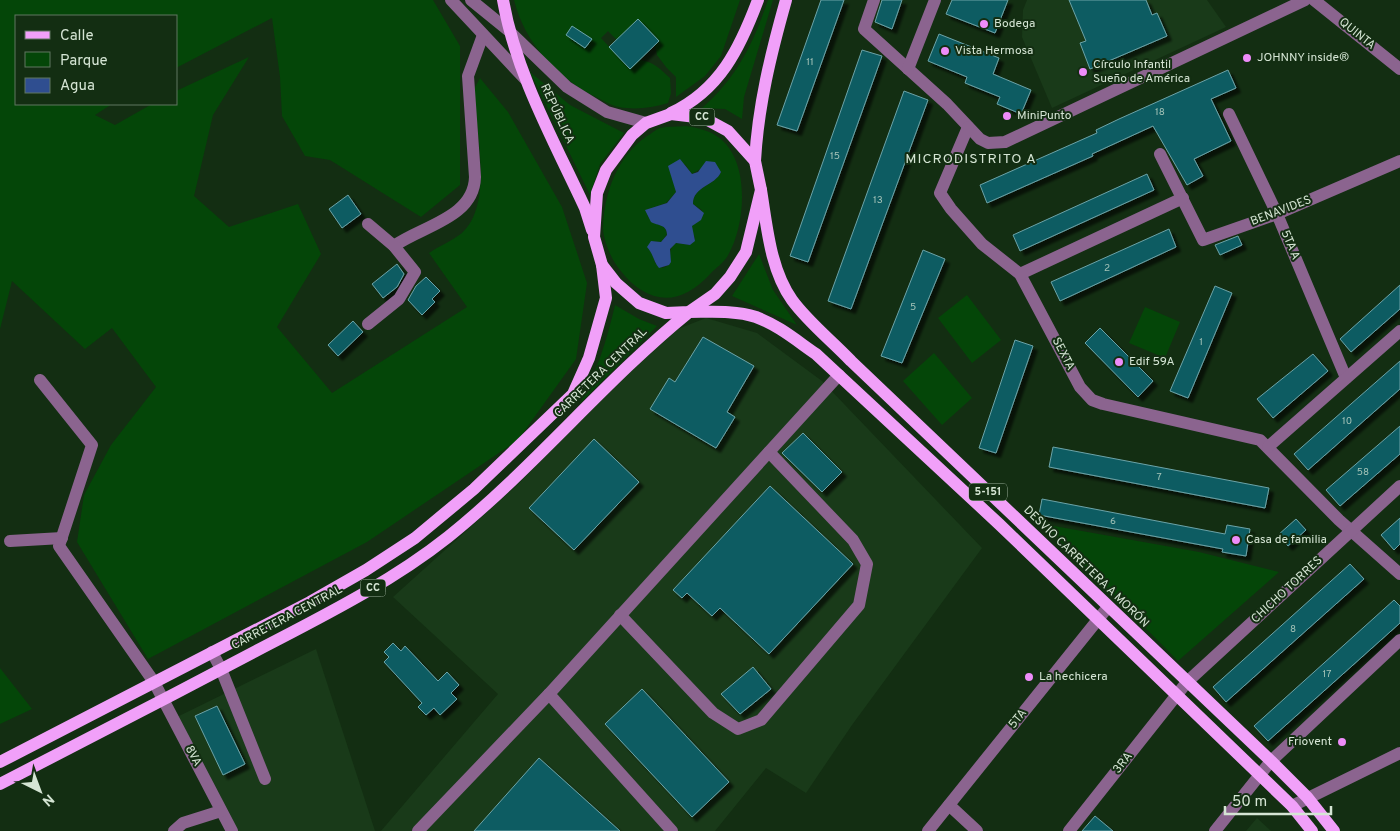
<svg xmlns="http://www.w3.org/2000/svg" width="1400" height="831" font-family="Overpass,sans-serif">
  <defs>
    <filter id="shadow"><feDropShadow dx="4.5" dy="4.5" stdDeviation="1" flood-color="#0009"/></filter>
  </defs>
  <rect width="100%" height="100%" fill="#132e12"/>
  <g fill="#193a19">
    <polygon points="1027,0 1207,0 1226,27 1052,108 1022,37 1023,10"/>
    <polygon points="706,318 757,333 822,381 982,548 852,725 806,793 766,768 715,831 381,831 498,694 393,597 515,487 628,374 678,329"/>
    <polygon points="316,649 375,831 236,831 177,717"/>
    <polygon points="1257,818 1271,831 1246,831"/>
  </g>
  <g fill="#044608" fill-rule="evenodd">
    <path d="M0,0H433L460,46V185L421,217L330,160L305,156L282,116L280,77L272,18L176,68V16H16V104H112L95,115L115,125L152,104H176V91L249,57L213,115L194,196L229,227L298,204L321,254L277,327L332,393L467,307L429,253C439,246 452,241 462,233C494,204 476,129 473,91L480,78L508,112L562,207L587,283L576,359L518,440L367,542L148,659L77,542L84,495L111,445L156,387L112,328L85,349L12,281L0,329Z"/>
    <path d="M514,0H740L721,56L705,76L676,97V77L666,67L657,55L655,46L659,41L638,20L617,40L608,31L601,38L630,69L639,60C653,61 660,69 670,78L671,93L668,103C652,108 635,110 619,107C612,106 604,101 598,98C558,79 525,44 514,0Z"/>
    <path d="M768,0H773L744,97L742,119L725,109L702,108C737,77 753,44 768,0Z"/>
    <polygon points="530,72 570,105 624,133 600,164 590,195"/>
    <path d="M686,126C698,128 708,130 718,137C751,160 746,226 727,257C723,263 716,268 711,273C681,307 648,306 620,270C612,261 603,240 603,228C604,193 617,157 647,136C651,134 655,130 660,128C668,126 678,127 686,126ZM685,164L692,174L700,169L721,172C715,186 693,186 693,204L702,210L700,220L692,225L691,229L695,238L690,245L676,243C667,250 672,255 669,265L663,268L655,263L651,241L661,242L667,234C666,225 656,222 648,217L646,210L666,203L676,192L674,181Z"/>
    <polygon points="759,254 773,290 797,325 732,296"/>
    <polygon points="967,295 1001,340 972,363 938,318"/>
    <path d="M615,305L639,319L657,326L580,403C597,371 607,340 615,305Z"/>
    <polygon points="1145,307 1180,322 1165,358 1129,343"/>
    <polygon points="934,353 972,398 942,425 903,381"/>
    <polygon points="1043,524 1199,552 1279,572 1178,661"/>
    <polygon points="0,668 32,709 0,724"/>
  </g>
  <path fill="#2f4e90" d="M680,159L692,174L698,172L706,161L715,162L721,172C715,186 693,186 693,204L704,213L701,220L692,226L695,241L690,245L676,243L670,249L671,262L669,265L659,268C654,263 654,255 647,247L651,241L661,242L667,235C667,224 658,226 651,222L645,210L667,203L676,192L668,166Z"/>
  <g fill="#105c62" stroke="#6ba3a8" filter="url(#shadow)">
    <polygon points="821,0 844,0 797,131 777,125"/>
    <polygon points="882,0 902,0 892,29 875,22"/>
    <polygon points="952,0 1008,0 995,33 946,14"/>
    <polygon points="1069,0 1146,0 1152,15 1157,13 1167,36 1090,69 1080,43 1086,41"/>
    <polygon points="638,19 659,41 630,69 609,47"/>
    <polygon points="572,26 592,39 585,48 566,35"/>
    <polygon points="939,34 999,58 993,74 1031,90 1021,114 997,104 1000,97 965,83 967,77 928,61"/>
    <polygon points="862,50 882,56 808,262 790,256"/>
    <polygon points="1228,70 1236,88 1211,99 1231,141 1194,159 1203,176 1187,185 1153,126 1092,154 1093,156 987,203 980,185 1097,133 1096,130 1119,119"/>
    <polygon points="904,91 928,100 851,309 828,301"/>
    <polygon points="1147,174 1154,190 1020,251 1013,235"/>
    <polygon points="348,195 361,214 342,228 329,209"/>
    <polygon points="1169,229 1176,247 1060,301 1051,282"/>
    <polygon points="1238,236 1242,245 1220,255 1215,245"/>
    <polygon points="923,250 945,259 902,363 881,356"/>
    <polygon points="397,264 404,274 397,287 383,298 372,284"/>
    <polygon points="426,277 440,291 432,299 435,302 422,315 408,300 416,286"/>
    <polygon points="1400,285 1400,309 1351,352 1340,339"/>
    <polygon points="1215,286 1232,293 1188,398 1170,391"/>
    <polygon points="353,321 363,332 338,356 328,345"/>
    <polygon points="1100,328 1153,381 1138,397 1085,343"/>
    <polygon points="703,337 754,366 727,412 735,417 716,448 650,409 669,378 675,382"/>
    <polygon points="1015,340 1033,346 996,453 979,448"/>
    <polygon points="1313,354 1328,371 1273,418 1257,399"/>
    <polygon points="1400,361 1400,389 1308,470 1294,454"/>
    <polygon points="1400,426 1400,454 1340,506 1326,490"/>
    <polygon points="803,433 842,472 822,492 782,453"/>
    <polygon points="594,439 639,482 574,550 529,508"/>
    <polygon points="1053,447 1269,488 1265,508 1049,467"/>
    <polygon points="770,486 853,564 769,654 720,608 712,616 687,593 682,598 673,590"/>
    <polygon points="1042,499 1225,534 1227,525 1250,529 1246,556 1222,552 1223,549 1039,515"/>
    <polygon points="1400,518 1400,544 1394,550 1381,535"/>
    <polygon points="1296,519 1306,530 1288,546 1278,535"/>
    <polygon points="1350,564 1364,579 1226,702 1213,687"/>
    <polygon points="1394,600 1400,606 1400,623 1268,741 1254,726"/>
    <polygon points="393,643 401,651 405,646 438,681 447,672 459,685 451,693 457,699 440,715 434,708 426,715 418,707 422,703 384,662 389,657 384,652"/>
    <polygon points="753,667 771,689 740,714 721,694"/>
    <polygon points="642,689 729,782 692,817 605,724"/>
    <polygon points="217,706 245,764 223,775 195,716"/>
    <polygon points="539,758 620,831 474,831"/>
    <polygon points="1095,816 1113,831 1082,831"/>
  </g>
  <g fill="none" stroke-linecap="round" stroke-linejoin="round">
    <g stroke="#8b648f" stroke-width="12">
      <polyline points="451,0 525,79"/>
      <polyline points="471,0 508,30 567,87 607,112 646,123"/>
      <polyline points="874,0 864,29 947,104 980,139 988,143 1005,142 1305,0"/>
      <polyline points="1314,0 1400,69"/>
      <polyline points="908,69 935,0"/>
      <polyline points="1229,114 1277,214 1346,378"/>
      <polyline points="968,127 940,193 951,209 982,244 1020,274 1080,387 1092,400 1103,404 1260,440 1339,520 1400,574"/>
      <polyline points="1160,154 1203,240 1277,214 1400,161"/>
      <path d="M394,246C422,226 474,218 475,177L468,76L483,35"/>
      <polyline points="1020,274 1183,198"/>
      <polyline points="368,324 399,299 415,272 394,246 368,224"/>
      <polyline points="40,380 92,445 59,546 154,682 232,831"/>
      <polyline points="1268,447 1400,331"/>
      <polyline points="10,541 62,538"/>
      <polyline points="620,615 713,713 738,729 761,720 859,605 867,564 853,540 769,452"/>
      <polyline points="212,652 221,669 265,779"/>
      <polyline points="949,805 977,831"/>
      <polyline points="1292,806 1400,753"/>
      <polyline points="174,831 183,823 221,811"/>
      <polyline points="418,831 549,694"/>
      <polyline points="672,831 549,694 839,375"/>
      <polyline points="928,831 1108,607"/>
      <polyline points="1069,831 1187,682 1400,486"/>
      <polyline points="1215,831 1271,761 1400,640"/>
    </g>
    <g stroke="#f1a0f9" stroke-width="12">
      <path d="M503,0C516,74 554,141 585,208L592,230"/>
      <path d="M671,113C720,90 740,48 758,0"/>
      <polygon points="671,114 704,118 728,131 755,161 761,190 746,252 730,277 715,294 689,312 666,313 639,303 616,283 602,265 594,237 597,193 606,170 632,135 646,123"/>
      <path d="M755,161C758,106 771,53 786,0"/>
      <path d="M761,190C767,226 770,269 792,300C808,322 832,341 851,361L1271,761L1307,797L1334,831"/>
      <polyline points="0,762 310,602 366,570 415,538 474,489 573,394 589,358 606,298 602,265"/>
      <path d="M0,784C85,740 171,696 256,651C321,617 390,583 448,537C534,468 604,381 689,312C710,312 735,310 756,317C778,325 797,341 816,354L999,524L1292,806L1312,831"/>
    </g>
  </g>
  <g fill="#ee8cf9" stroke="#132e12" stroke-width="2">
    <circle cx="984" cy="24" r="5"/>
    <circle cx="945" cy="51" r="5"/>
    <circle cx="1247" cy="58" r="5"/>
    <circle cx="1083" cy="72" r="5"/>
    <circle cx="1007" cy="116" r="5"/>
    <circle cx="1119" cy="362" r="5"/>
    <circle cx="1236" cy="540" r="5"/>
    <circle cx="1029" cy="677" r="5"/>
    <circle cx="1342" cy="742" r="5"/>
  </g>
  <g text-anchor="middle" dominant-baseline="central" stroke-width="4" stroke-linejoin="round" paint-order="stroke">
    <g font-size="10" fill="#a4c3b8">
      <text x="810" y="62">11</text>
      <text x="1160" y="112">18</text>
      <text x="835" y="156">15</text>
      <text x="878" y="200">13</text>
      <text x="1107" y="268">2</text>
      <text x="913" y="307">5</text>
      <text x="1201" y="342">1</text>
      <text x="1347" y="421">10</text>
      <text x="1363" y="472">58</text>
      <text x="1159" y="477">7</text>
      <text x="1113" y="521">6</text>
      <text x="1293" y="629">8</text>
      <text x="1327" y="674">17</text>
    </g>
    <g fill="#132e12" stroke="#9bae9a" stroke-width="1">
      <rect x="689.5" y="108.5" width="25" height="17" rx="4"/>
      <rect x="969" y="483.5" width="38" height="17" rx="4"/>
      <rect x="360.5" y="579.5" width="25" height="17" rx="4"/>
    </g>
    <g font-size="11" font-weight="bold" fill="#d5e5d4">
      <text x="702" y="117">CC</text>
      <text x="988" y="492">5-151</text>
      <text x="373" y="588">CC</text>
    </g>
    <g font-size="12" fill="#d5e5d4" stroke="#132e12" text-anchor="start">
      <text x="994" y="24">Bodega</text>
      <text x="955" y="51">Vista Hermosa</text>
      <text x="1257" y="58">JOHNNY inside®</text>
      <text x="1093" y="65">Círculo Infantil<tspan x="1093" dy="14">Sueño de América</tspan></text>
      <text x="1017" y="116">MiniPunto</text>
      <text x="1129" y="362">Edif 59A</text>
      <text x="1246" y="540">Casa de familia</text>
      <text x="1039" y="677">La hechicera</text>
      <text x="1332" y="742" text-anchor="end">Friovent</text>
    </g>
    <g font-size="12" fill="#d5e5d4" stroke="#132e12">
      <text transform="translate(1357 34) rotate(39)">QUINTA</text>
      <text transform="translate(557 114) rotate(65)">REPÚBLICA</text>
      <text transform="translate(1281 211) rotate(-21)">BENAVIDES</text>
      <text transform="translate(1290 245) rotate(67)">5TA A</text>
      <text transform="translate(1063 354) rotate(63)">SEXTA</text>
      <text transform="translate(601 373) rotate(-44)">CARRETERA CENTRAL</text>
      <text transform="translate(1086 567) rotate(44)">DESVIO CARRETERA A MORÓN</text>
      <text transform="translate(1287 590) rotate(-43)">CHICHO TORRES</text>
      <text transform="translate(287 618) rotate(-28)">CARRETERA CENTRAL</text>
      <text transform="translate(1018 719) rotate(-51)">5TA</text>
      <text transform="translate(193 756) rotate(62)">8VA</text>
      <text transform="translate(1123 763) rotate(-52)">3RA</text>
    </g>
    <g font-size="14" letter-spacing="1" fill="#d5e5d4" stroke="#132e12">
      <text x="971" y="159">MICRODISTRITO A</text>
    </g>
  </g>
  <rect x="15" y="15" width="162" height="90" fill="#132e12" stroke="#617760"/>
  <rect x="25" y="31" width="25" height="8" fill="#f1a0f9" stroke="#617760"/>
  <text x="60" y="40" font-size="15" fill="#d5e5d4">Calle</text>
  <rect x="25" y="52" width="25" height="15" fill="#044608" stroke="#617760"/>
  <text x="60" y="65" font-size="15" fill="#d5e5d4">Parque</text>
  <rect x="25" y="78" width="25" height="15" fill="#2f4e90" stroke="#617760"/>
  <text x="60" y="90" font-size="15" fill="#d5e5d4">Agua</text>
  <g transform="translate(40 791) rotate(138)" stroke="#132e12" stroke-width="4" paint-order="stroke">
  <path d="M0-4L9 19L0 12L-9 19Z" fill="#d5e5d4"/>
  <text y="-8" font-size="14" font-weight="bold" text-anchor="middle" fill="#d5e5d4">N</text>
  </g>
  <path d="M1225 806v8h106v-8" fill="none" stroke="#d5e5d4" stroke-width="2.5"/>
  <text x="1232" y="806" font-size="15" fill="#d5e5d4" stroke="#132e12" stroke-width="4" paint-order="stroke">50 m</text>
</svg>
